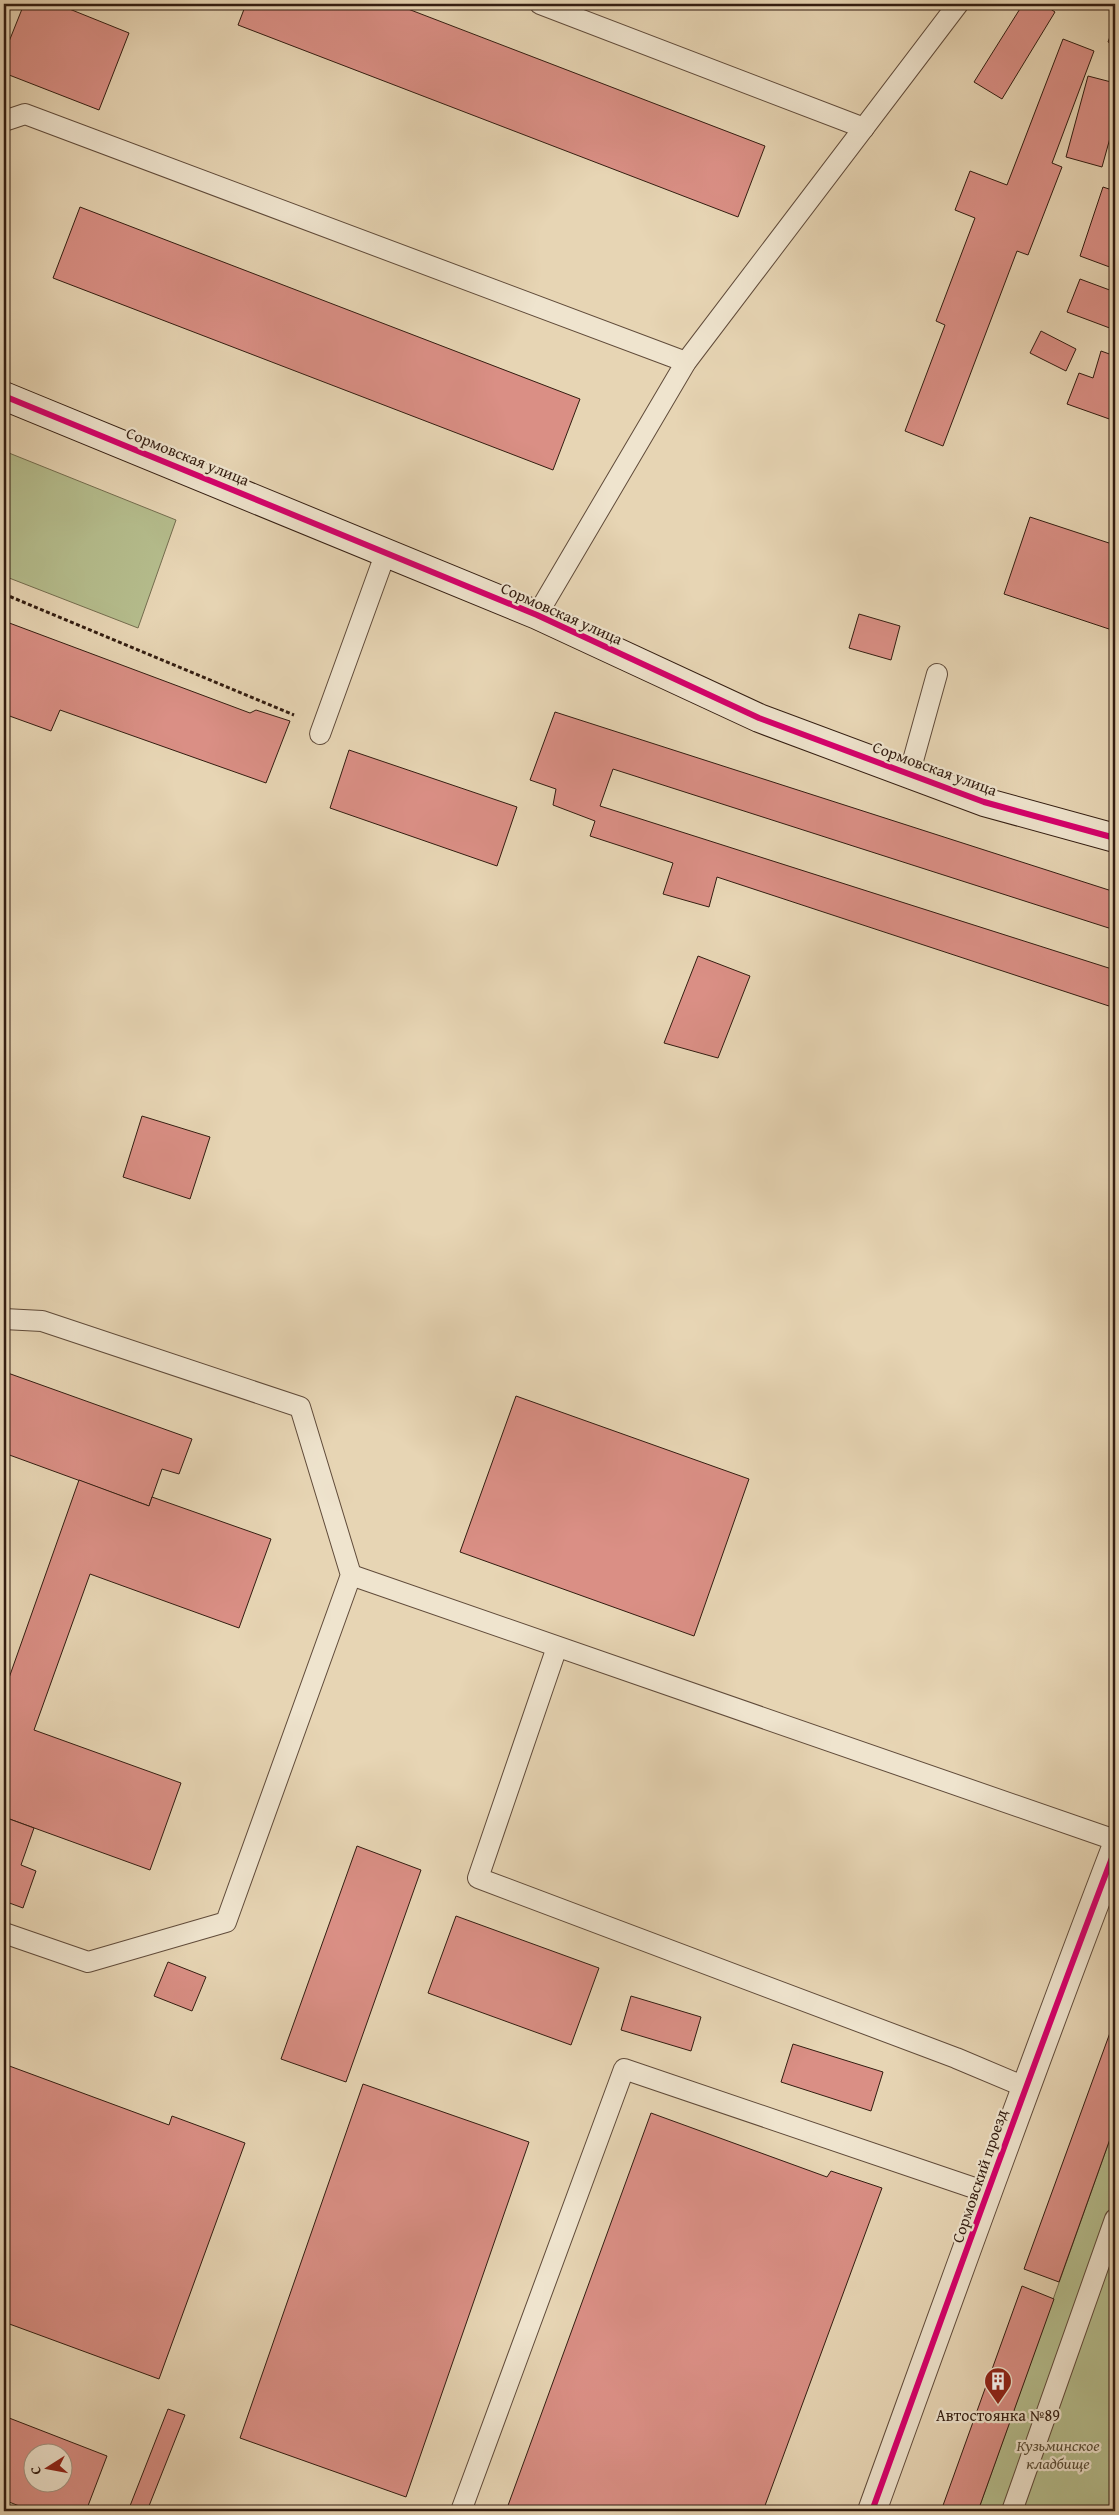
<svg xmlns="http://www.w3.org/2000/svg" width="1119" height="2515" font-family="'Gentium Book Plus',serif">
  <rect width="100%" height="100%" fill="#e7d5b4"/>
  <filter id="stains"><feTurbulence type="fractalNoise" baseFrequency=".004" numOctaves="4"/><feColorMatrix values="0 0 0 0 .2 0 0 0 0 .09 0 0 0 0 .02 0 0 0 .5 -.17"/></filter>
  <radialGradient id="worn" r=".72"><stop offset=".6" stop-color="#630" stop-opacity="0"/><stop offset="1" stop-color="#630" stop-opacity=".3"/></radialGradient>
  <g fill="#b5bd8d" stroke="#746d4f">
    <polygon points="4,451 176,520 138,628 4,576"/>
    <polygon points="1115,2125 1115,2511 978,2511"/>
  </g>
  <g fill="#da8f85" stroke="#331d11" fill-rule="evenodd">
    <polygon points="24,4 57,4 129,33 99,110 4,73 4,54"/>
    <polygon points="246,4 395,4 765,146 738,217 238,25"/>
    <polygon points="1023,4 1043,4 1055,12 1002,99 974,82"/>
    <polygon points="1115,23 1115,45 1108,42"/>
    <polygon points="1063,39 1094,51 1052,163 1062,167 1028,255 1017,251 943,446 905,431 945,325 936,321 975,218 955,210 970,171 1007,185"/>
    <polygon points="1088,76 1115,83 1115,120 1102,167 1066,157"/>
    <polygon points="1103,187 1115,191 1115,269 1080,256"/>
    <polygon points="80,207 580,399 553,470 53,278"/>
    <polygon points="1080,279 1115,292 1115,330 1067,312"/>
    <polygon points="1041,331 1076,349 1066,371 1030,353"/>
    <polygon points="1101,351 1115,356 1115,421 1067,404 1079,373 1093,378"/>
    <polygon points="1030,517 1115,545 1115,631 1004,594"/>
    <polygon points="859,614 900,626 891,660 849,648"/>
    <polygon points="4,621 250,713 256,710 290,721 266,783 60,710 51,731 4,714"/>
    <polygon points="555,712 1115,892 1115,930 613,769 600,806 1115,970 1115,1008 717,877 709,907 663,894 673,863 590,836 595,821 553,805 556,789 530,780"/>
    <polygon points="349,750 517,807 497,866 330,808"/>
    <polygon points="698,956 750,976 718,1058 664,1043"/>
    <polygon points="142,1116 210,1137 190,1199 123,1177"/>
    <polygon points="5,1372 192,1439 179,1474 162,1469 149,1506 4,1453"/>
    <polygon points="516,1396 749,1479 694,1636 460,1552"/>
    <polygon points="79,1480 149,1506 152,1497 271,1539 239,1628 90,1574 34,1730 181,1783 150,1870 4,1817 4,1692"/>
    <polygon points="4,1817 34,1828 21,1865 36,1871 23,1908 4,1901"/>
    <polygon points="357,1846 421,1870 346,2082 281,2059"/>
    <polygon points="456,1916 599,1968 571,2045 428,1993"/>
    <polygon points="168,1962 206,1977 192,2011 154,1996"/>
    <polygon points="631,1996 701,2017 691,2051 621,2030"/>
    <polygon points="1115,2019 1115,2125 1059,2282 1024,2269"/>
    <polygon points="793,2044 883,2072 871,2111 781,2082"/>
    <polygon points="4,2064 169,2125 172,2116 245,2143 159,2379 4,2322"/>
    <polygon points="363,2084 529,2142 406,2497 240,2438"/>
    <polygon points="651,2113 827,2177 831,2171 882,2188 763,2511 506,2511"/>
    <polygon points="1022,2286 1054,2299 978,2511 941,2511"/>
    <polygon points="168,2409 185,2415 147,2511 128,2511"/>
    <path d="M4,2416L107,2456L86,2511H32L4,2500ZM32,2452H62V2482H32Z"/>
  </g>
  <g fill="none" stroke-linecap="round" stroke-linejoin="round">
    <g stroke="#604b3a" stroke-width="22">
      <g id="lane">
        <polyline points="540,4 864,128"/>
        <polyline points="4,121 25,114 686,362"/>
        <polyline points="537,615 686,362 958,4"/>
        <polyline points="320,734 386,552"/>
        <polyline points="909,775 937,674"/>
        <polyline points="4,1319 42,1321 300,1407 351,1575 226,1922 88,1962 4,1933"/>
        <polyline points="351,1575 1115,1840"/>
        <polyline points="557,1647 478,1878 956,2058 1025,2087"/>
        <polyline points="461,2511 624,2069 989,2193"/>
        <polyline points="1012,2511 1115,2219"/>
      </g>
    </g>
    <g stroke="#604b3a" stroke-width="30">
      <path id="street" d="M872,2511C952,2290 1031,2069 1115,1850"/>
    </g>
    <g stroke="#331d11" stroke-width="30">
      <polyline id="secondary" points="4,396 537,615 759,718 984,802 1115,838"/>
    </g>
    <polyline stroke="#331d11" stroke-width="3" stroke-dasharray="4 2.5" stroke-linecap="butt" points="4,594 294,715"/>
    <use href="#lane" stroke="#efe4ce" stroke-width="20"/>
    <use href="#street" stroke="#efe4ce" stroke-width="28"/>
    <use href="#secondary" stroke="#efe4ce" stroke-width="28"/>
    <g stroke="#efe4ce" stroke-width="9">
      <g id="cycleway">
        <polyline points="4,396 537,615 759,718 984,802 1115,838"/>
        <path d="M872,2511C952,2290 1031,2069 1115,1850"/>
      </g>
    </g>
    <use href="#cycleway" stroke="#d6006c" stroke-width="6"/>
  </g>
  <defs>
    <g id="building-pin" transform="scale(1.4375)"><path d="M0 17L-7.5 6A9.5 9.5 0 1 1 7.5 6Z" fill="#8f2418" stroke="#efe4ce"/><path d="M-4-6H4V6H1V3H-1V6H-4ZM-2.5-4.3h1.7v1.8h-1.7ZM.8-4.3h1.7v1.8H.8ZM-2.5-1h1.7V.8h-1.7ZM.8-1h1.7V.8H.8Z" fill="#fff"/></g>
  </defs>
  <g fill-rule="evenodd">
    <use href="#building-pin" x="998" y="2381"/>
  </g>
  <g text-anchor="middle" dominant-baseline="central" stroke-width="4.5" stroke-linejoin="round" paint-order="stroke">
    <g font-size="16" fill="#331d11" stroke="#efe4ce">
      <text transform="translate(188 456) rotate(22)">Сормовская улица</text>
      <text transform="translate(562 613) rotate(24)">Сормовская улица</text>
      <text transform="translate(935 768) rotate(20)">Сормовская улица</text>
      <text transform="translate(979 2176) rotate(-71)">Сормовский проезд</text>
    </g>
    <g font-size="16" fill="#331d11" stroke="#efe4ce">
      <text x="998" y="2415">Автостоянка №89</text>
    </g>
    <g font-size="16" font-style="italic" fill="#5a4d36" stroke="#efe4ce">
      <text x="1058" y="2445">Кузьминское<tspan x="1058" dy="18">кладбище</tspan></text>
    </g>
  </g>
  <rect width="1119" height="2515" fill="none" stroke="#e7d5b4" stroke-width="20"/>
  <rect x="5" y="5" width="1109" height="2505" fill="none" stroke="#331d11" stroke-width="2.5"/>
  <rect x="10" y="10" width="1099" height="2495" fill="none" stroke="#331d11"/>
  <g transform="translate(48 2468) rotate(259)"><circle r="24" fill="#efe4ce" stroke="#a49482"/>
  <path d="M0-4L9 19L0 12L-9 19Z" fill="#8f2418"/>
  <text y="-8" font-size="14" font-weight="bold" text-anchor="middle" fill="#331d11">С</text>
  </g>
  <rect width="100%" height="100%" filter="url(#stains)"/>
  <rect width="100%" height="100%" fill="url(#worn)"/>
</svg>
